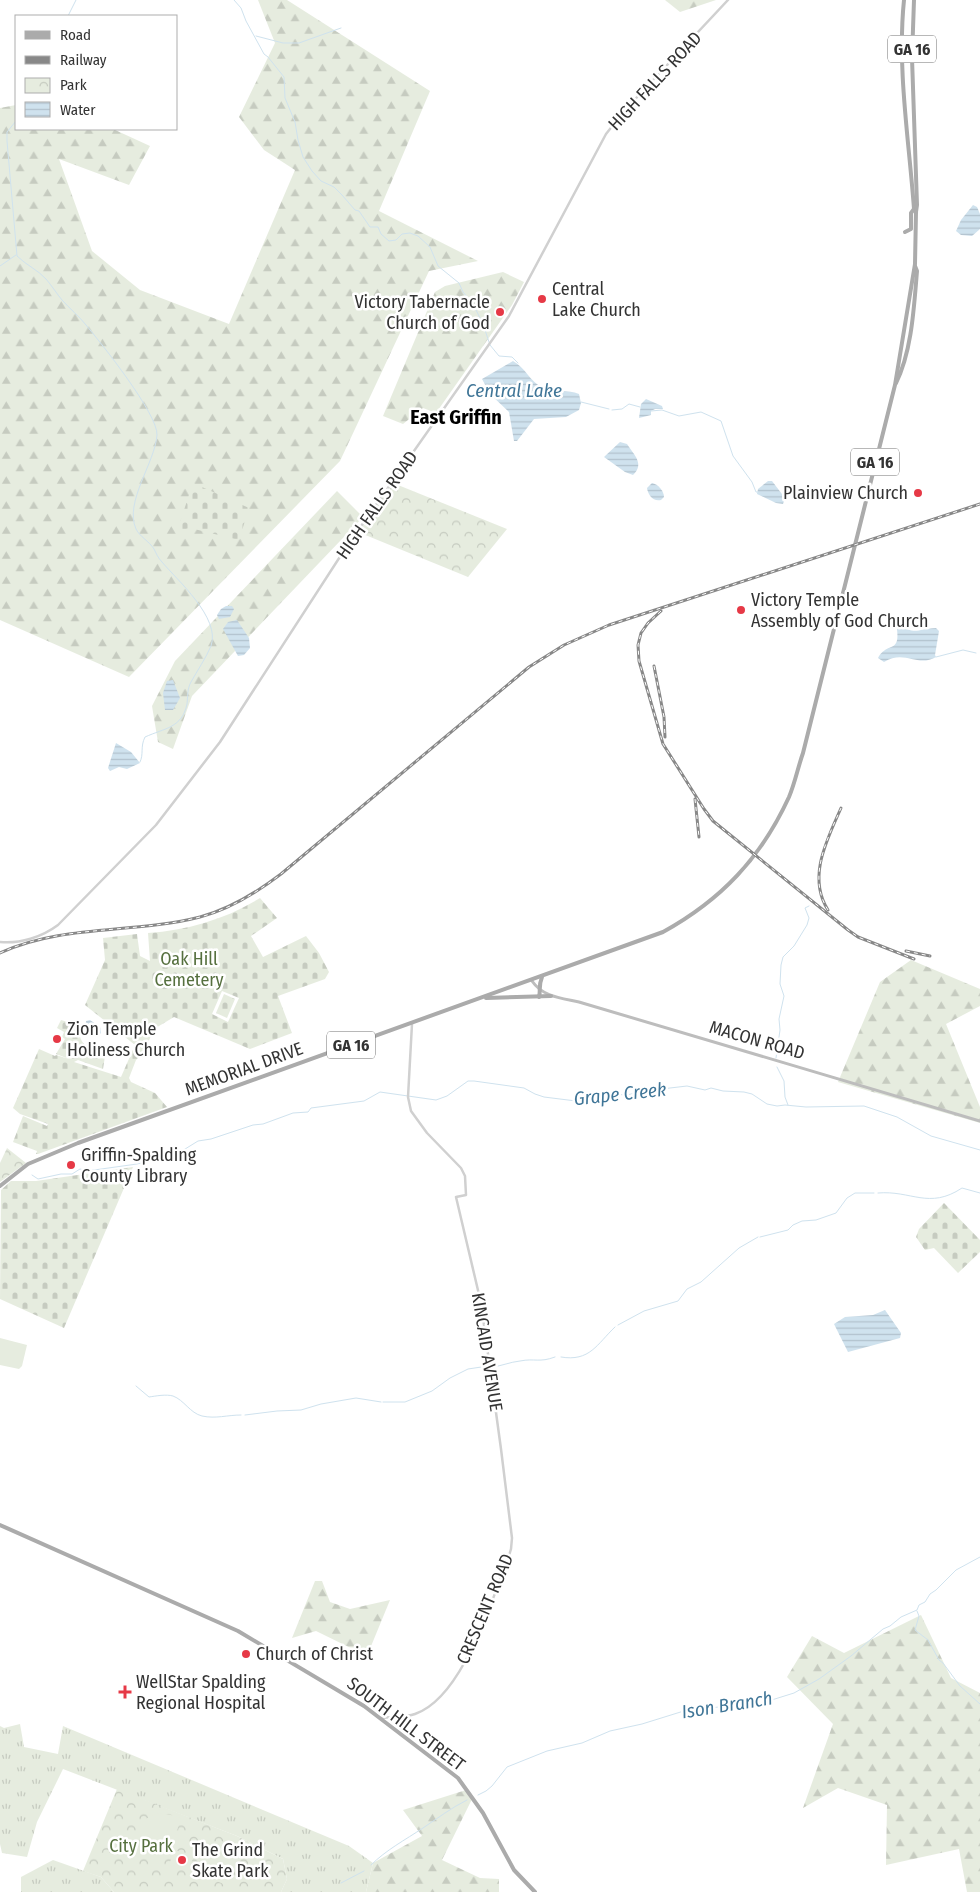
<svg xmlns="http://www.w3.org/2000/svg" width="980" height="1892" font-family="'Fira Sans Condensed',sans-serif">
  <defs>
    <pattern id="grass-tufts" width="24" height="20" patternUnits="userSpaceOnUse" patternTransform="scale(1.25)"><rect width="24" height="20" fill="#e6ecdf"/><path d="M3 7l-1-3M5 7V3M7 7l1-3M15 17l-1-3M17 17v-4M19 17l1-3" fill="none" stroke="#c6cbc0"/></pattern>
    <pattern id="forest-firs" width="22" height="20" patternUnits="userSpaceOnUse" patternTransform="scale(1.25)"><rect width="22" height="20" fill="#e6ecdf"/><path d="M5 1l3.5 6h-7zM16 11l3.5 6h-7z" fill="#c6cbc0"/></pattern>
    <pattern id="cemetery-stones" width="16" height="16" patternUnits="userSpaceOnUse" patternTransform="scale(1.25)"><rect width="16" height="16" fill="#e6ecdf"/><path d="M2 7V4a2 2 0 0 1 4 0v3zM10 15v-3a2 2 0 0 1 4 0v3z" fill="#c6cbc0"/></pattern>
    <pattern id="park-crowns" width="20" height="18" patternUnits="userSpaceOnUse" patternTransform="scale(1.25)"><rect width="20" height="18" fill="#e6ecdf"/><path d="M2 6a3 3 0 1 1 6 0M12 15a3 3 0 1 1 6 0" fill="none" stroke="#c6cbc0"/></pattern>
    <pattern id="water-rules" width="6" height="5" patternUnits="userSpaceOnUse" patternTransform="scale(1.25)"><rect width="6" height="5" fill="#cfe2ee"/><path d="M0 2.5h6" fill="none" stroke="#b2c2cd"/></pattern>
  </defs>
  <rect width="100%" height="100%" fill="#fff"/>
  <g fill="url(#grass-tufts)">
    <polygon points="20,1724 24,1747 58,1754 63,1726 349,1846 373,1863 366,1892 281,1892 287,1879 283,1859 237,1836 63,1769 37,1822 27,1857 2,1853 0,1844 0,1726 4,1728"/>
    <polygon points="53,1860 101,1877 114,1892 21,1892 21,1877"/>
  </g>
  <g fill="url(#forest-firs)">
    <polygon points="258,0 287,0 430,91 379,211 478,261 429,271 340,461 129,677 0,620 0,108 16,105 16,129 113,129 150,146 129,185 59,159 92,251 140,290 229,324 295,170 264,150 239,117 275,43"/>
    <polygon points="665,0 716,0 680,12"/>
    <polygon points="503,272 524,282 512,305 436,413 423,408 403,424 383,416 435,292 445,286"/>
    <polygon points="337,491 363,517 192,696 173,749 158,742 152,706 175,661"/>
    <polygon points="911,960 980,989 980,1006 946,1024 980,1107 980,1123 838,1082 880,982"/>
    <polygon points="315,1581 322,1581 330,1602 350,1609 390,1600 367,1656 316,1631 292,1638"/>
    <polygon points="921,1615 951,1678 980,1693 980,1892 967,1892 959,1849 886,1865 887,1805 838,1788 803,1808 833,1724 787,1677 812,1636 844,1653"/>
    <polygon points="466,1790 473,1797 442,1860 480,1878 499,1879 499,1892 366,1892 373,1863 422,1836 403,1810"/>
  </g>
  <g fill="url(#cemetery-stones)" fill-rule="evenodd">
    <polygon points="193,483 249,508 239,540 190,528 177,531"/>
    <path d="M260,898L277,918L251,936L263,957L306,936L319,953L329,972L325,979L278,996L292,1033L250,1049L174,1017L154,1029L144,1052L136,1060L129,1078L131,1082L155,1093L167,1107L38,1154H36L37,1151L13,1142L23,1116L47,1126L48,1124L20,1114L13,1108L39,1049L55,1056L56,1055L69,1059L56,1054L65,1039L62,1037L64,1032L57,1028L61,1020L78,1025C81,1058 94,1038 105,1056L103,1069L78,1060L74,1062L121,1077L135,1045L85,1005L105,960L103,938L137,934L140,956L150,961L148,933C188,930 226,919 260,898ZM222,991L239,998L228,1022L212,1014Z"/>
    <polygon points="224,994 235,999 227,1018 216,1013"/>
    <polygon points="133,1167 64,1328 0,1299 1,1190 11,1181 36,1181"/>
    <polygon points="944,1203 980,1240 980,1252 958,1273 934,1248 925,1250 916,1237 919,1229"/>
  </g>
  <g fill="url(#park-crowns)">
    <polygon points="393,483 507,529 468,577 358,532"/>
    <polygon points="7,1148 26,1163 0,1182 0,1163"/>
    <polygon points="117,1789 237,1836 283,1859 287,1879 281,1892 114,1892 101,1877 83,1871"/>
  </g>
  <g fill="#e6ecdf">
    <polygon points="0,1338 27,1345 22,1366 19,1369 0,1365"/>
    <polygon points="156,1813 171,1815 181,1818 171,1850 167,1852 132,1836 144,1820"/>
    <path d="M210,1844C226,1853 235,1867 224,1884L195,1873V1871Z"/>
    <polygon points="175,1850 194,1856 188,1871 169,1864"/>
  </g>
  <g fill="url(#water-rules)">
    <polygon points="973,205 977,207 980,214 980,229 972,236 961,235 956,231 961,220"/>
    <path d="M513,361C525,367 530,382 543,388C555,393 568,389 579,394L581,403L579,410L566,417L534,419L517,441H514L509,412L490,394L482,379Z"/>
    <polygon points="646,399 662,406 663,409 655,409 651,411 651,415 639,418 641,404"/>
    <path d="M620,442L627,444C634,455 645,464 633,475L625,472L604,457Z"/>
    <polygon points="768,481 772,481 785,498 783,504 776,503 757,494 758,489"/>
    <path d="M652,483C658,484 664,491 664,497L661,500C653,502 648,495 647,488Z"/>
    <polygon points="226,606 232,606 234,609 230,617 219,619 217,615 221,609"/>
    <polygon points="237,620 249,638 250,648 244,655 238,656 223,629 228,622"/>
    <path d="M896,623C917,636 915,629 936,628L939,631L935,655L936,657C917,668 905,649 884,662L878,658C888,640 902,656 896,623Z"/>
    <polygon points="173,680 180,698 173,710 165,710 163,693 167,681"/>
    <polygon points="116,743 131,752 140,763 127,769 119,767 110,771 108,768"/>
    <path d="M90,1020L100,1027L101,1033L97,1036C89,1037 85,1029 86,1021Z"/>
    <polygon points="885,1310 901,1333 900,1338 848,1352 834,1324 845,1317 873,1315"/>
  </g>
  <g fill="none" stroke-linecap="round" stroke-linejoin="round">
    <g stroke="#cfe2ee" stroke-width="1">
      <polyline points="234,0 241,8 246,21 264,54 268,57 284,77 285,98 295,122 298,140 303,157 312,171 321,181 334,187 342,195 355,210 359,211 370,227 378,227 381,234 389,241 396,240 402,234 410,233 418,236 430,247 438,266 459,283 463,292 473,304 483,324 490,345 499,356 512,357 518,363"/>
      <polyline points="68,16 76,0"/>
      <polyline points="256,36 283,43 299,43 341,28"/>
      <path d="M16,121L7,132V141L17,256C26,265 38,270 46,279C52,286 57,294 62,300C70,309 79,316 86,325C101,343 158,414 157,435C155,463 124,502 136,529C140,537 149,541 154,549C156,553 158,558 162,562C177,580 221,618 211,646C206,658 197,671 191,682C187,689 188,696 187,704C182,728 165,728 145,737C140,747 144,754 140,762"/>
      <polyline points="0,266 16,255"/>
      <polyline points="581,402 609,409"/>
      <polyline points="612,410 622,409 629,404 640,407"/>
      <polyline points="651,411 662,410 679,416 701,412 721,421 733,456 752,482 756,492 758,492"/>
      <polyline points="936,657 963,650 976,653"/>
      <polyline points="776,1058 780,1030 779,1019 784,996 780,984 781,965 783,957 794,946 807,925 809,918 805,908 809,906"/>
      <polyline points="777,1067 784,1081 785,1097 788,1105"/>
      <polyline points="32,1175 38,1179 61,1174 72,1174 80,1169 87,1171 137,1164 177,1154 198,1141 211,1139 253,1125 263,1124 293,1113 308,1112 311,1108 364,1101 380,1092 436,1100 447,1096 468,1081 474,1081 524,1088 535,1094 544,1097 576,1101 598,1100 613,1094 626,1095 653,1090 687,1086 705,1090 711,1088 723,1091 744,1092 752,1094 767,1104 777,1106 785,1105 806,1107 864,1106 897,1117 931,1136 980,1150"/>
      <path d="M878,1193C911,1190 929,1210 962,1188L980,1193"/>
      <polyline points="760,1237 788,1230 793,1225 802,1221 816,1220 836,1213 847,1198 855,1193 874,1193"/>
      <polyline points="618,1325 644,1311 678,1301 687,1289 701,1282 739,1248 758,1237"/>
      <path d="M561,1357C590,1362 597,1344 615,1327"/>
      <path d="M492,1367C502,1366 510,1362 520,1361C535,1358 539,1363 555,1357"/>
      <path d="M136,1386L149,1397C156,1396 166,1394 173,1396C184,1400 190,1413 202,1416C216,1419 227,1415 241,1415"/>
      <polyline points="383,1402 405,1402 432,1391 450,1378 468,1369 488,1366"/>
      <polyline points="245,1415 277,1411 301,1410 321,1404 356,1398 381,1402"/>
      <polyline points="917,1611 919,1616 915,1630 928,1640 939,1660 943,1663 960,1686 980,1704"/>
      <polyline points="478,1795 486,1791 492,1786 507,1767 547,1751 582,1743 610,1731 642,1724 687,1710 762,1703 794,1693 819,1679 851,1656 883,1629 890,1626 901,1617 917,1610 919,1605 925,1602 930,1594 936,1590 956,1570 980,1557"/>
      <path d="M371,1865C386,1850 405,1840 423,1828C438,1818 451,1808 467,1800"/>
      <polyline points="341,1883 364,1871"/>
    </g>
    <g stroke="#d0d0d0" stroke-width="2.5">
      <path d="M0,942C20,944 42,937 58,925L156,825L220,742L345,549L509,316L606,134L625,110L728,0"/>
      <path d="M381,1718C392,1716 405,1718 415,1714C462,1698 490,1604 507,1562L511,1549L512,1538L501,1449L481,1303L456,1197L466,1195L465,1176L461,1168L427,1133L411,1111L408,1097L412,1024"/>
    </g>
    <path stroke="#bdbdbd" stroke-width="3" d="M532,981C543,997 561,998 579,1002L980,1121"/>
    <g stroke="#ababab" stroke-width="4">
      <path d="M904,0C897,69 909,140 914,209L916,212"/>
      <polyline points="905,232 911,229 911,213 914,209"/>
      <path d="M896,383C912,351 914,306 917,271L915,266"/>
      <path d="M539,997C541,989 538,987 542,977"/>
      <polyline points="486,998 551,996"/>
      <path d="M0,1186L28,1164L78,1143L663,932C721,900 761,858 789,797C795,783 798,767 803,753L895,385L915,264L916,212L917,205L912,58L914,0"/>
      <polyline points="0,1525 238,1631 364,1706 458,1778 483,1813 514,1870 535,1892"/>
    </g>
    <g stroke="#888" stroke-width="3">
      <g id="rail">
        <polyline points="661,611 648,623 641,633 638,645 639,661 663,744 704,809 713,821 848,930 858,937 914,959"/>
        <polyline points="654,666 664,717 665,737"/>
        <polyline points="695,799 699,837"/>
        <path d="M828,910C807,877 827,840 841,808"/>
        <polyline points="906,951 930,956"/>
        <path d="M0,953C63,924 134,934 200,917C230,909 256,893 281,874L529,667L564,645L609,625L980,504"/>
      </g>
    </g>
    <use href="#rail" stroke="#fff" stroke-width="1" stroke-dasharray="4" stroke-linecap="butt"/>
  </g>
  <g fill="#e63946" stroke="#fff" stroke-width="2">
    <circle cx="542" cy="299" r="5"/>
    <circle cx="500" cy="312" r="5"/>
    <circle cx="918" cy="493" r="5"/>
    <circle cx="741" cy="610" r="5"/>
    <circle cx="57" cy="1039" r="5"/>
    <circle cx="71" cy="1165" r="5"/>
    <circle cx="246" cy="1654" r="5"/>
    <path d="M122.5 1684.5h5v5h5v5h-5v5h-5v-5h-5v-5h5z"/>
    <circle cx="182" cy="1860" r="5"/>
  </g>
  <g text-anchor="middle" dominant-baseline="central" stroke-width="5" stroke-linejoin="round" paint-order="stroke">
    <g fill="#fff" stroke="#707070" stroke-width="1">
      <rect x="888" y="35.5" width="48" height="27" rx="4"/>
      <rect x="851" y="448.5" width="48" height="27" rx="4"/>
      <rect x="327" y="1031.5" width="48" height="27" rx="4"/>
    </g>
    <g font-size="16" font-weight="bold" fill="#333">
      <text x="912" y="49">GA 16</text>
      <text x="875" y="462">GA 16</text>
      <text x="351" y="1045">GA 16</text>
    </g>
    <g font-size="18" fill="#333" stroke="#fff">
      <text transform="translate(655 81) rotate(-47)">HIGH FALLS ROAD</text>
      <text transform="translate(377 505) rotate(-55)">HIGH FALLS ROAD</text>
      <text transform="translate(757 1040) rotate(16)">MACON ROAD</text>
      <text transform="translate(244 1069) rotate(-20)">MEMORIAL DRIVE</text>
      <text transform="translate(487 1352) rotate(81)">KINCAID AVENUE</text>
      <text transform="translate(485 1609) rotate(-67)">CRESCENT ROAD</text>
      <text transform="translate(406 1724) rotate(37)">SOUTH HILL STREET</text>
    </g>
    <g font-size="18" fill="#333" stroke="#fff" text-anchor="start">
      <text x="552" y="289">Central<tspan x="552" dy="21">Lake Church</tspan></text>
      <text x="490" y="302" text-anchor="end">Victory Tabernacle<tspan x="490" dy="21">Church of God</tspan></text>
      <text x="908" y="493" text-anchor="end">Plainview Church</text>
      <text x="751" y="600">Victory Temple<tspan x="751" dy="21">Assembly of God Church</tspan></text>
      <text x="67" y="1029">Zion Temple<tspan x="67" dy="21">Holiness Church</tspan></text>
      <text x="81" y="1155">Griffin-Spalding<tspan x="81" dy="21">County Library</tspan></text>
      <text x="256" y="1654">Church of Christ</text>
      <text x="136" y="1682">WellStar Spalding<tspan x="136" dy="21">Regional Hospital</tspan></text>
      <text x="192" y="1850">The Grind<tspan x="192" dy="21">Skate Park</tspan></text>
    </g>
    <g font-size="18" fill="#56703f" stroke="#fff">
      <text x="189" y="959">Oak Hill<tspan x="189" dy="21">Cemetery</tspan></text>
      <text x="141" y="1846">City Park</text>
    </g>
    <g font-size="19" font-style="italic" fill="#3f7597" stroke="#fff">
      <text x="514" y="390">Central Lake</text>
      <text transform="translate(620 1094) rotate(-6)">Grape Creek</text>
      <text transform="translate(727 1705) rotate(-9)">Ison Branch</text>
    </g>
    <g font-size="20" font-weight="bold" fill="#000" stroke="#fff">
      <text x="456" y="417">East Griffin</text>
    </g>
  </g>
  <rect x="15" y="15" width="162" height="115" fill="#ffffff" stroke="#adadad"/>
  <rect x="25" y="31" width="25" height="8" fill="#ababab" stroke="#adadad"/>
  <text x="60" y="40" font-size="15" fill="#333333">Road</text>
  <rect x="25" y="56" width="25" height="8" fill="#888888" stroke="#adadad"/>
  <text x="60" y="65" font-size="15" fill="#333333">Railway</text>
  <rect x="25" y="78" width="25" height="15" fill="url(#park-crowns)" stroke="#adadad"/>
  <text x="60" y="90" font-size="15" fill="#333333">Park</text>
  <rect x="25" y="102" width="25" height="15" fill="url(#water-rules)" stroke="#adadad"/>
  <text x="60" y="115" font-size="15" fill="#333333">Water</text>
</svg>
